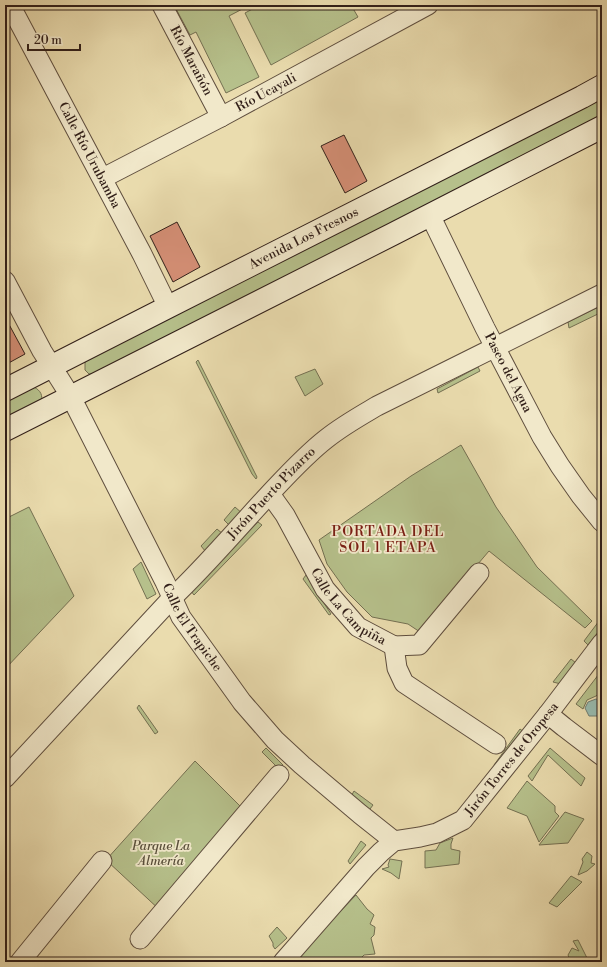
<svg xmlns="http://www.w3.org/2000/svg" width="607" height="967" font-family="'Libre Bodoni',serif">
  <rect width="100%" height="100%" fill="#eadcae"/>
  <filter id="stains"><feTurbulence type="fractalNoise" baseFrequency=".005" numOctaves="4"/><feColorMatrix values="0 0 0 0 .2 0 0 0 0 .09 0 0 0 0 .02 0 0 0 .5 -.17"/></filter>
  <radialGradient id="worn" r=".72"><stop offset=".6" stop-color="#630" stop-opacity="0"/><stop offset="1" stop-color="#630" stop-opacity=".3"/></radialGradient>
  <g fill="#b6c08b" stroke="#747052">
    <polygon points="174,5 250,5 229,16 259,77 226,93 196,32 190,35"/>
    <polygon points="260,5 351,5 358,17 271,65 245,13"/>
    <polygon points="602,95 602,118 95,374 89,374 85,370 85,363 87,358"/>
    <polygon points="602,305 602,312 569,328 568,322"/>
    <polygon points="198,360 257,477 256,479 252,474 196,362"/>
    <polygon points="478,367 480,371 438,393 437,389"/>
    <polygon points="315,369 323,384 305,396 295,377"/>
    <path d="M34,387C41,391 43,395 41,403L5,421V400Z"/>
    <polygon points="461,445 496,507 537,567 592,621 585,628 489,551 420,632 408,624 372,617 347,592 327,564 319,540 411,476"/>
    <polygon points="29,507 74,596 5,669 5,519"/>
    <polygon points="235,507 243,514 230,526 224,520"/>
    <polygon points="258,522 262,525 194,595 191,591"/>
    <polygon points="217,529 223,534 206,552 201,546"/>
    <polygon points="141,562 156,594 147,599 133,569"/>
    <polygon points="306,575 331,614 329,615 303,579"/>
    <polygon points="602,617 602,627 588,645 584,641"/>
    <polygon points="571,659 576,663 561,684 553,682"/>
    <polygon points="602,670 602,692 596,696 587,700 583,709 576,704"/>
    <polygon points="139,705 158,732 155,734 137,708"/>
    <polygon points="520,729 524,732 499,768 494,765"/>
    <polygon points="266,748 283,765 278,768 262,752"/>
    <polygon points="550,748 585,778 581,786 548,755 532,781 528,776"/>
    <polygon points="195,761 244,810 162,912 106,860"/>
    <polygon points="527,781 555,806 555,812 559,816 539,842 527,816 507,808"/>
    <polygon points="354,791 373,805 367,813 349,800"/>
    <polygon points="565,812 584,819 568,843 539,845"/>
    <polygon points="453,838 451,844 451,849 460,851 459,864 425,868 425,851 436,850 440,843"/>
    <polygon points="361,841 366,845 350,864 348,861"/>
    <polygon points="587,852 592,856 591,863 595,864 587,871 578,875 583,862 582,859"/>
    <polygon points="390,859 402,861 399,879 391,873 382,869 389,867 388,865"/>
    <polygon points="571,876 582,882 557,907 549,903"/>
    <polygon points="356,895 367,909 374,915 370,924 375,927 374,935 371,938 375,954 364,955 357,962 292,962"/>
    <polygon points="277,927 287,938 275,949 273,946 273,943 269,936"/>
    <polygon points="578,940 589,962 571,962 568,955 572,948 579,951 573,941"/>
  </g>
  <polygon fill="#98bbaf" stroke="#6f7d73" points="596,699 602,701 602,711 599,716 589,716 585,708 588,702"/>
  <g fill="#d58f76" stroke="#311f19">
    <polygon points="344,135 367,181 345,193 321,146"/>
    <polygon points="177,222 200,267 173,282 150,236"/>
    <polygon points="5,317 25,354 5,365"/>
  </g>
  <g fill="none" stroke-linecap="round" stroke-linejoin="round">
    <g stroke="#5f4e3e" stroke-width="21">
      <g id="minor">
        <path id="s1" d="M10,5L142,254L168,307"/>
        <path id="s2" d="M162,5L221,117"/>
        <path id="s3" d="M103,178L221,117L428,5"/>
        <path id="s4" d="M430,215L485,328L542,437L560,466L581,496L602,522"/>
        <path id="s5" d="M5,281L42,351L71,397L165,582L181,617L242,702L275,740L302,765L360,814L394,841"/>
        <path id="s6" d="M270,494L285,515L325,589L358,627L394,646"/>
        <polyline points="394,646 397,668 404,683 496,744"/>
        <polyline points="394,646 419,645 479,573"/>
        <polyline points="548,714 564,727 602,756"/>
        <path id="s7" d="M5,778L172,598C209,563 241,524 276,487C292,470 308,453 326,439C342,426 360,416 377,406L602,294"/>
        <polyline points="140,939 279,775"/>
        <polyline points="20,962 102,861"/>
        <path id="s8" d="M283,962L366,867L381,852L394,841L420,837L437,833L463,820L548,714L602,643"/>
      </g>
    </g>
    <g stroke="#311f19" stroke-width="24">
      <g id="secondary">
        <path id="s9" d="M5,390L168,307L582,97L602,86"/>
        <polyline points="5,430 393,234 602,127"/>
      </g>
    </g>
    <use href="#minor" stroke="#f1e8ca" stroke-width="19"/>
    <use href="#secondary" stroke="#f1e8ca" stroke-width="22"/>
  </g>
  <g text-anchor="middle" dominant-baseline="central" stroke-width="3.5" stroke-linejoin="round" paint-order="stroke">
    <g font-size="13" fill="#311f19" stroke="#f1e8ca">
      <text stroke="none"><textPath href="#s2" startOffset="63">Río Marañón</textPath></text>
      <text stroke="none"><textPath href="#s3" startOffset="184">Río Ucayali</textPath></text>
      <text stroke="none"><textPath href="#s1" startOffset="170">Calle Río Urubamba</textPath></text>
      <text stroke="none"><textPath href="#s9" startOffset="335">Avenida Los Fresnos</textPath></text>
      <text stroke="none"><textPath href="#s4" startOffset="176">Paseo del Agua</textPath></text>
      <text stroke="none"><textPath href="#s7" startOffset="390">Jirón Puerto Pizarro</textPath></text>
      <text stroke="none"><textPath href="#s6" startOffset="139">Calle La Campiña</textPath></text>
      <text stroke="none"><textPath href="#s5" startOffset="394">Calle El Trapiche</textPath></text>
      <text stroke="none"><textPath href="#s8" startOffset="315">Jirón Torres de Oropesa</textPath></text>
    </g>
    <g font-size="13" font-style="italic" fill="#594f3b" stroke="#f1e8ca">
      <text x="161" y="846">Parque La<tspan x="161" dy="15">Almería</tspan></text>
    </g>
    <g font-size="14" letter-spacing="1" fill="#7a1f14" stroke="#f1e8ca">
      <text x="388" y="532">PORTADA DEL<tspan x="388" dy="16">SOL 1 ETAPA</tspan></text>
    </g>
  </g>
  <rect width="607" height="967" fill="none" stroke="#eadcae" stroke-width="20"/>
  <rect x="6" y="6" width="595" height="955" fill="none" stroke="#311f19" stroke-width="2"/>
  <rect x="10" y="10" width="587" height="947" fill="none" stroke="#311f19"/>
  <path d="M28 44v6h52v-6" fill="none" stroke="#311f19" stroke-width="2"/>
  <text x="34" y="44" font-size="12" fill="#311f19" stroke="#f1e8ca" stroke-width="3" paint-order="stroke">20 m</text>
  <rect width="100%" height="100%" filter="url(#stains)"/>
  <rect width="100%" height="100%" fill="url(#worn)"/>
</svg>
